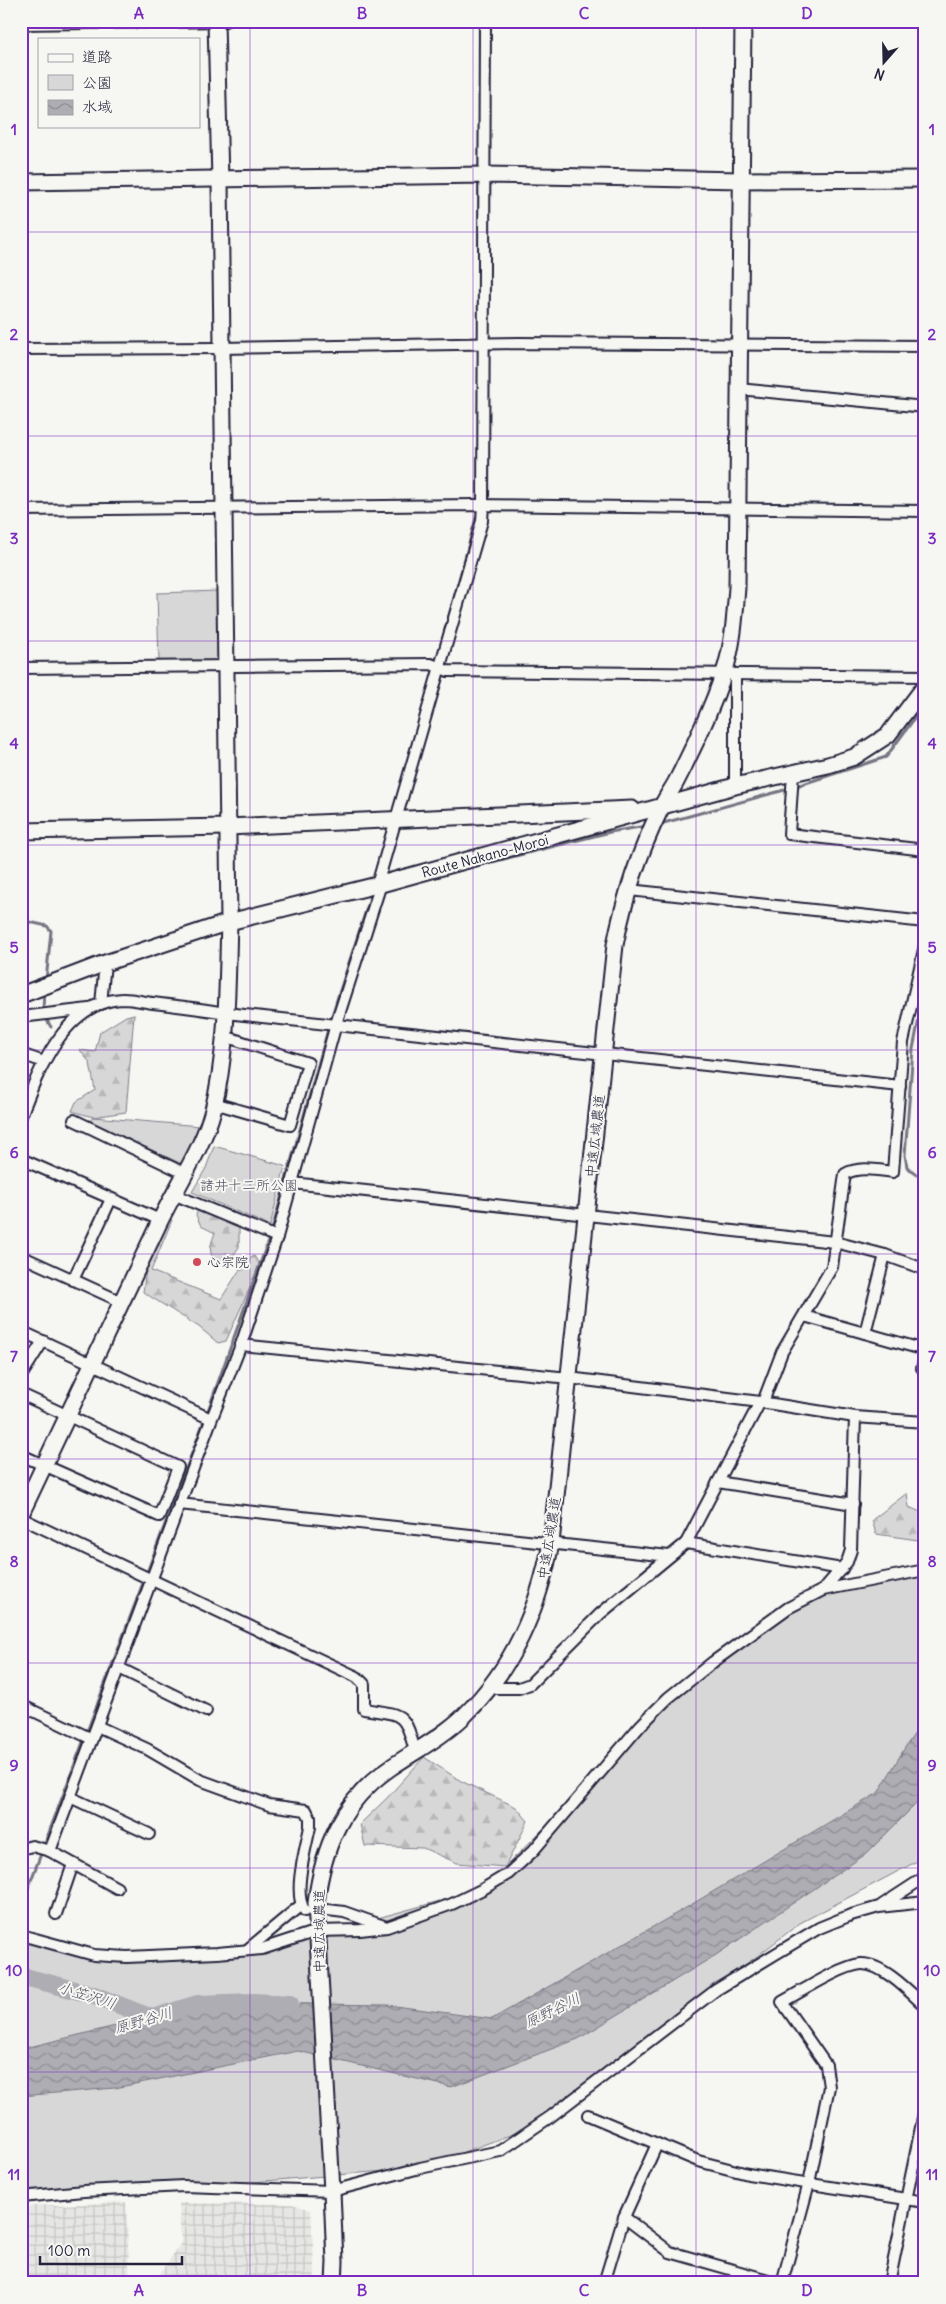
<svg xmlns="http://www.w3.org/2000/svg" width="946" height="2304" font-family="Delius,'Klee One',sans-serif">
  <defs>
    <pattern id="industrial-grid" width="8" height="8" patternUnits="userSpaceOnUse" patternTransform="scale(1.25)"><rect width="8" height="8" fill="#e6e6e4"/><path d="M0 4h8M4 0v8" fill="none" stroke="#c5c5c4"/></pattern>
    <pattern id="forest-firs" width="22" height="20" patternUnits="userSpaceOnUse" patternTransform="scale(1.25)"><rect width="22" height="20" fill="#d7d7d7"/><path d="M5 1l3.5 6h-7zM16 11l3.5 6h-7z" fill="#b8b8b9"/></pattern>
    <pattern id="water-waves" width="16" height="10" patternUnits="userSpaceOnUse" patternTransform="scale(1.25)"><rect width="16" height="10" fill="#adadb3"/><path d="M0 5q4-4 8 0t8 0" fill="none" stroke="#8c8c93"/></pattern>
  </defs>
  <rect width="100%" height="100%" fill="#f6f6f2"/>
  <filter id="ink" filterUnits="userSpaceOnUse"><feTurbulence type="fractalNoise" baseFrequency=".02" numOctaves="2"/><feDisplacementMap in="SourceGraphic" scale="10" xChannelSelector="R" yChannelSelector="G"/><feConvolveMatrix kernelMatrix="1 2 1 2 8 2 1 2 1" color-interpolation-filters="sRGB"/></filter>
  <g filter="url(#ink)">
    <g fill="url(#industrial-grid)">
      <polygon points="126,2202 130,2283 21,2283 21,2210 33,2206"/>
      <polygon points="179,2203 292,2204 311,2210 315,2283 154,2283 181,2243"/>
    </g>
    <g fill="#d7d7d7" stroke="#7c7c89">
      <polygon points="219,591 221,662 159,662 157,593"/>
      <polygon points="93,1117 200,1126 182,1164 90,1121"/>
      <polygon points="214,1146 285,1166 270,1226 192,1192 206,1168"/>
      <polygon points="925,1572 925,1857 800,1923 540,2124 420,2168 194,2187 43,2195 21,2202 21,1935 61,1947 139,1962 247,1954 483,1889 615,1757 663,1703 722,1656 830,1589"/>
    </g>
    <g fill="url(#forest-firs)" stroke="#7c7c89">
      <polygon points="134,1014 126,1112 93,1117 72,1111 76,1102 95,1090 90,1063 80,1050 95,1052 100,1032 126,1016"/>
      <path d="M200,1205L239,1228V1247L228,1263L218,1264C207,1253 210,1246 215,1233L201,1226L196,1215Z"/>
      <polygon points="167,1218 172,1220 151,1271 221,1299 246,1260 254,1256 260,1265 226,1341 218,1343 199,1327 143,1292 146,1269"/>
      <polygon points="907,1493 909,1507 925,1514 925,1541 876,1534 872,1520"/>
      <polygon points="424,1757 461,1781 516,1807 528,1821 505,1867 457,1863 423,1848 365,1846 360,1824 387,1798"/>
    </g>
    <polygon fill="url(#water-waves)" stroke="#757583" points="925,1719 925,1795 866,1854 716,1955 578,2039 451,2087 298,2051 115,2088 21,2096 21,2049 169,2013 244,2003 388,2005 492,2019 684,1909 878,1793 906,1746"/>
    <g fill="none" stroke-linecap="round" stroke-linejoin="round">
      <g stroke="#757583" stroke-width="3">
        <polyline points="479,169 480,116"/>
        <polyline points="479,289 479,178"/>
        <polyline points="437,659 478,511"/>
        <polyline points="660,824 781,791 886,757 925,704"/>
        <polyline points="453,872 610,832 646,826"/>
        <polyline points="21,920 47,926 51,931 46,981"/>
        <polyline points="925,989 913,1049 905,1155 907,1167 925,1181"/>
        <polyline points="43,1011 44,990"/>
        <polyline points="45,1017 51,1027"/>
        <polyline points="21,1907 210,1405 272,1230 332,1015 372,892"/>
      </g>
      <g stroke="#adadb3" stroke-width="18">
        <polyline points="21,1976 94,1995 152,2018"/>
        <polyline points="146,2020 197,2004 254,2002 290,2004"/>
      </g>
      <g stroke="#22223b" stroke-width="14">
        <g id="street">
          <polyline points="921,21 925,21"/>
          <polyline points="21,24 225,21"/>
          <polyline points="21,349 222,348 518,343 925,346"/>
          <polyline points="738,389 925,407"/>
          <polyline points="21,510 475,505 925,511"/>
          <polyline points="21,668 431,664 448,671 925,676"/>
          <polyline points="793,773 789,834 925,850"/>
          <polyline points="735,786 735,674"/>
          <polyline points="377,885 482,521 483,505 485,21"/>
          <polyline points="629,890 925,922"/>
          <polyline points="101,1004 105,963"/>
          <polyline points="21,1017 89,1009"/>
          <polyline points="21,1054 44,1062"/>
          <polyline points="214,1103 290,1125 308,1063 224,1036"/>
          <path d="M21,1116C38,1071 65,1001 123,999C133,999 144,1002 153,1003C178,1006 202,1009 226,1013L900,1086"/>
          <polyline points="74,1120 184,1173"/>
          <polyline points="21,1159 160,1220"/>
          <polyline points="292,1183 835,1242 885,1255 921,1268 925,1273"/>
          <polyline points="173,1194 277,1237"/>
          <polyline points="21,1256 122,1302"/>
          <polyline points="73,1280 111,1199"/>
          <polyline points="804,1316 925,1350"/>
          <polyline points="21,1331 211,1419"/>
          <polyline points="865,1333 885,1255"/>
          <polyline points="241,1345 569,1378 760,1402 855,1417 925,1422"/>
          <polyline points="925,1358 922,1368 925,1368"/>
          <polyline points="21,1376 43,1341"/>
          <polyline points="21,1394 178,1467 159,1516 21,1455"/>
          <path d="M763,1402L782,1352L832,1267L845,1174C859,1166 877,1170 893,1172L903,1042L925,945"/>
          <polyline points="718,1482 853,1504"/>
          <polyline points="179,1504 669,1556"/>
          <path d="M21,1518L357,1677L364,1684V1709C404,1715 404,1712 415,1751"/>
          <polyline points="686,1543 842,1569"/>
          <polyline points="823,1590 847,1562 851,1550 855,1417"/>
          <polyline points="119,1668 206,1711"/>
          <polyline points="490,1688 519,1688 530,1684 600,1614 686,1543 760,1402"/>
          <polyline points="21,1705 92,1739"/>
          <path d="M97,1726L147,1749L200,1780L269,1805L306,1810L310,1818V1827C306,1847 292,1894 305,1911"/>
          <polyline points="70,1797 149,1834"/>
          <polyline points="21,1849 32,1846 50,1851 117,1888"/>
          <polyline points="50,1851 210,1423 241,1345 277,1237 336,1024 381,884"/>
          <polyline points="882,1905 925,1877"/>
          <polyline points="328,1910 344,1912 384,1926"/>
          <polyline points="56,1914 73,1864"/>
          <polyline points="21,1935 94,1955 127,1957 217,1953 262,1949 317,1931 360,1930 387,1927 452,1904 483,1889 508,1874 533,1851 640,1726 668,1698 713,1662 788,1608 823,1590 925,1570"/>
          <polyline points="247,1950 301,1905"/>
          <polyline points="588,2115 698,2161 748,2174 925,2202"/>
          <polyline points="21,2197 84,2191 184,2186 332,2191 420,2168 500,2151 550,2117 716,1990 777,1953 819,1928 851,1915 879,1907 925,1902"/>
          <polyline points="624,2217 670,2252 779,2283"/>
          <polyline points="604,2283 624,2217 657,2144"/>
          <path d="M782,2283L809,2183L829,2087L826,2065L782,2002C801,1992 840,1966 861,1964C882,1963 910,1992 925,2006"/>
          <polyline points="889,2283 925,2108"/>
        </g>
      </g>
      <g stroke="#22223b" stroke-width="19">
        <g id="secondary">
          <polyline points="21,182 485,175 741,180 925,179"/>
          <polyline points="21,831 227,827 632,809"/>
          <polyline points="21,995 105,963 229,922 381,884 735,786 828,765 854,757 888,735 925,686"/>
          <path d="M21,1514C67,1417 113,1320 159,1223C176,1187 203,1148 213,1110C228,1049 227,984 229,922L220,181L216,21"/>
          <path d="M334,2283L335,2262L332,2191L316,1903C323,1847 342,1801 390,1768C415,1751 442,1737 464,1716C513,1668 538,1610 551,1543L615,945C624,898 640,851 661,808C665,799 671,791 676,782C694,747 711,710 724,673C733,646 735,616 737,587L743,21"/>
        </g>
      </g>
      <use href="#street" stroke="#f6f6f2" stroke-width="10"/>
      <use href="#secondary" stroke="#f6f6f2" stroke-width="15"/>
    </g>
  </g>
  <path fill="none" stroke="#7b2cbf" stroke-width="1" stroke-opacity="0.55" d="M250,21V2283M473,21V2283M696,21V2283M21,232H925M21,436H925M21,641H925M21,845H925M21,1050H925M21,1254H925M21,1459H925M21,1663H925M21,1868H925M21,2072H925"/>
  <circle fill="#d1495b" stroke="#f6f6f2" stroke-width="2" cx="197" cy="1262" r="5"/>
  <g text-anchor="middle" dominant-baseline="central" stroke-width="4" stroke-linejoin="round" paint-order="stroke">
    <g font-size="14" fill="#22223b" stroke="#f6f6f2">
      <text transform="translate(485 856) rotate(-15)">Route Nakano-Moroi</text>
      <text transform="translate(595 1136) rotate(-84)">中遠広域農道</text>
      <text transform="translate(549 1538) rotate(-81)">中遠広域農道</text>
      <text transform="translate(319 1931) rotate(-90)">中遠広域農道</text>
    </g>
    <g font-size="14" fill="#4f4f62" stroke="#f6f6f2">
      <text x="249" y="1185">諸井十二所公園</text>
    </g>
    <g font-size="14" fill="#22223b" stroke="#f6f6f2" text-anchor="start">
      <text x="207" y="1262">心宗院</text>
    </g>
    <g font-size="15" font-style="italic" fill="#535365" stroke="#f6f6f2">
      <text transform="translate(87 1995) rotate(17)">小笠沢川</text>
      <text transform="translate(552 2010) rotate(-26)">原野谷川</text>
      <text transform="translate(143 2020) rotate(-16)">原野谷川</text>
    </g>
  </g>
  <rect width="946" height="2304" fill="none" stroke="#f6f6f2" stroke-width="55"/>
  <rect x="38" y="38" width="162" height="90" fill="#f6f6f2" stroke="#a1a1a9"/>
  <rect x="48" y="54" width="25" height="8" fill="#f6f6f2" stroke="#a1a1a9"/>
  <text x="82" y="62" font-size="15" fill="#22223b">道路</text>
  <rect x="48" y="75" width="25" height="15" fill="#d7d7d7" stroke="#a1a1a9"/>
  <text x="82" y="88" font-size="15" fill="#22223b">公園</text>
  <rect x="48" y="100" width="25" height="15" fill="url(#water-waves)" stroke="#a1a1a9"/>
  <text x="82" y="112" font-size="15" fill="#22223b">水域</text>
  <g transform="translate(884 62) rotate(200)" stroke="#f6f6f2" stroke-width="4" paint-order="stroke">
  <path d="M0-4L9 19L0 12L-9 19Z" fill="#22223b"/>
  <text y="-8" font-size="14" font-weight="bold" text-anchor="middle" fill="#22223b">N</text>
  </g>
  <path d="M40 2256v8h142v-8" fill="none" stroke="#22223b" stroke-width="2.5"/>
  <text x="48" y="2256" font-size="15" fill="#22223b" stroke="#f6f6f2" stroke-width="4" paint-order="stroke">100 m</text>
  <rect x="28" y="28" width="890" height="2248" fill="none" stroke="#7b2cbf" stroke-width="2"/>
  <g font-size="16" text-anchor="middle" font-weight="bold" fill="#7b2cbf">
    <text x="139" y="19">A</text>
    <text x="362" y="19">B</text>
    <text x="584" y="19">C</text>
    <text x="807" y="19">D</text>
    <text x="14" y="135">1</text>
    <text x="932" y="135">1</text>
    <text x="14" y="340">2</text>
    <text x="932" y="340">2</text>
    <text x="14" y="544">3</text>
    <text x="932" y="544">3</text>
    <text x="14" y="749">4</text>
    <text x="932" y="749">4</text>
    <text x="14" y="953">5</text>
    <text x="932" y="953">5</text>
    <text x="14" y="1158">6</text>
    <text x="932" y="1158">6</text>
    <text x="14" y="1362">7</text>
    <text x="932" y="1362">7</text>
    <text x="14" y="1567">8</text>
    <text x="932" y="1567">8</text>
    <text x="14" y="1771">9</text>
    <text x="932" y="1771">9</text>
    <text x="14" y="1976">10</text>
    <text x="932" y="1976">10</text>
    <text x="14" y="2180">11</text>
    <text x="932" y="2180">11</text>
    <text x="139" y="2296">A</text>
    <text x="362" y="2296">B</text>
    <text x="584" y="2296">C</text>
    <text x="807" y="2296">D</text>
  </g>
</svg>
